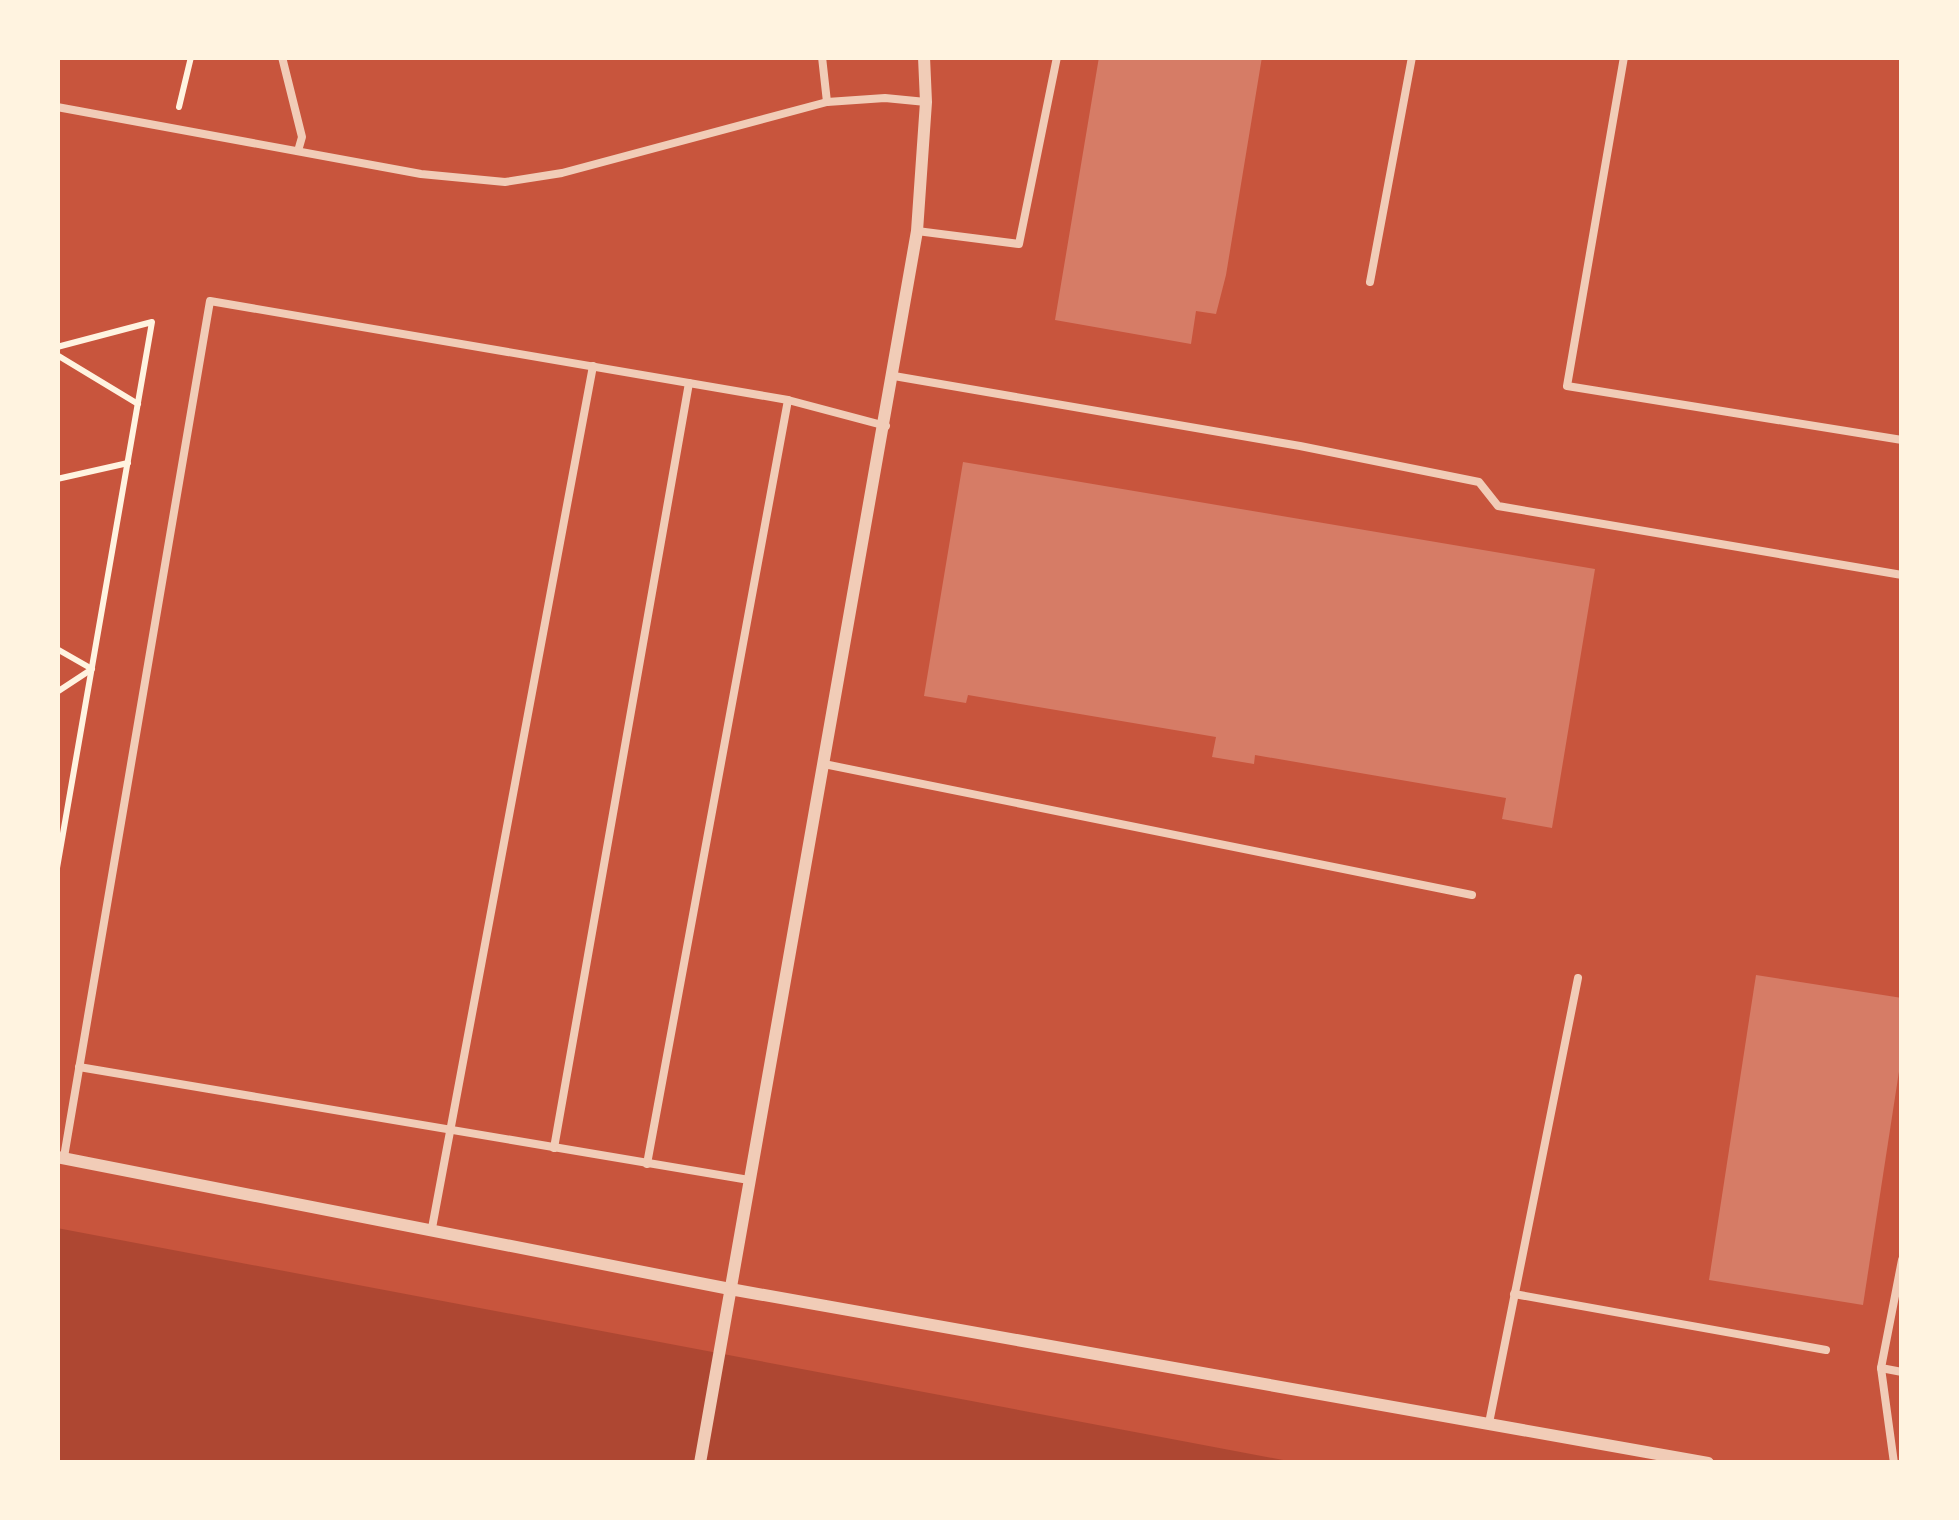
<svg xmlns="http://www.w3.org/2000/svg" width="1959" height="1520" font-family="'PT Serif',serif">
  <rect width="100%" height="100%" fill="#c8553d"/>
  <polygon fill="#ae4732" points="57,1228 1299,1463 57,1463"/>
  <g fill="#d67c66">
    <polygon points="1099,57 1262,57 1226,275 1216,314 1196,311 1191,344 1055,320"/>
    <polygon points="963,462 1595,569 1552,828 1502,819 1506,798 1255,755 1254,764 1212,757 1216,737 968,695 966,703 924,696"/>
    <polygon points="1756,975 1902,998 1902,1052 1863,1305 1709,1280"/>
  </g>
  <g fill="none" stroke-linecap="round" stroke-linejoin="round">
    <g stroke="#fff3e0" stroke-width="6">
      <polyline points="179,107 191,57"/>
      <polyline points="57,347 152,322 57,868"/>
      <polyline points="57,355 138,404"/>
      <polyline points="57,479 128,463"/>
      <polyline points="57,649 92,669 57,692"/>
    </g>
    <g stroke="#f1ccb7" stroke-width="8">
      <polyline points="282,57 302,137 298,151"/>
      <polyline points="822,57 827,102"/>
      <polyline points="1624,57 1567,386 1902,440"/>
      <polyline points="57,107 421,174 505,182 562,173 827,102 885,98 926,102"/>
      <polyline points="917,231 1019,244 1057,57"/>
      <polyline points="1370,282 1412,57"/>
      <polyline points="894,376 1300,446 1479,482 1498,506 1902,575"/>
      <polyline points="824,764 1472,895"/>
      <polyline points="79,1067 749,1180"/>
      <polyline points="554,1148 689,383"/>
      <polyline points="64,1157 210,301 788,400 886,426"/>
      <polyline points="647,1164 788,400"/>
      <polyline points="432,1228 593,366"/>
      <polyline points="1514,1294 1826,1350"/>
      <polyline points="1881,1368 1902,1372"/>
      <polyline points="1489,1423 1578,978"/>
      <polyline points="1894,1463 1881,1368 1902,1260"/>
    </g>
    <g stroke="#f1ccb7" stroke-width="12">
      <polyline points="57,1157 730,1289 1708,1463"/>
      <polyline points="700,1463 917,231 926,102 924,57"/>
    </g>
  </g>
  <rect width="1959" height="1520" fill="none" stroke="#fff3e0" stroke-width="120"/>
</svg>
